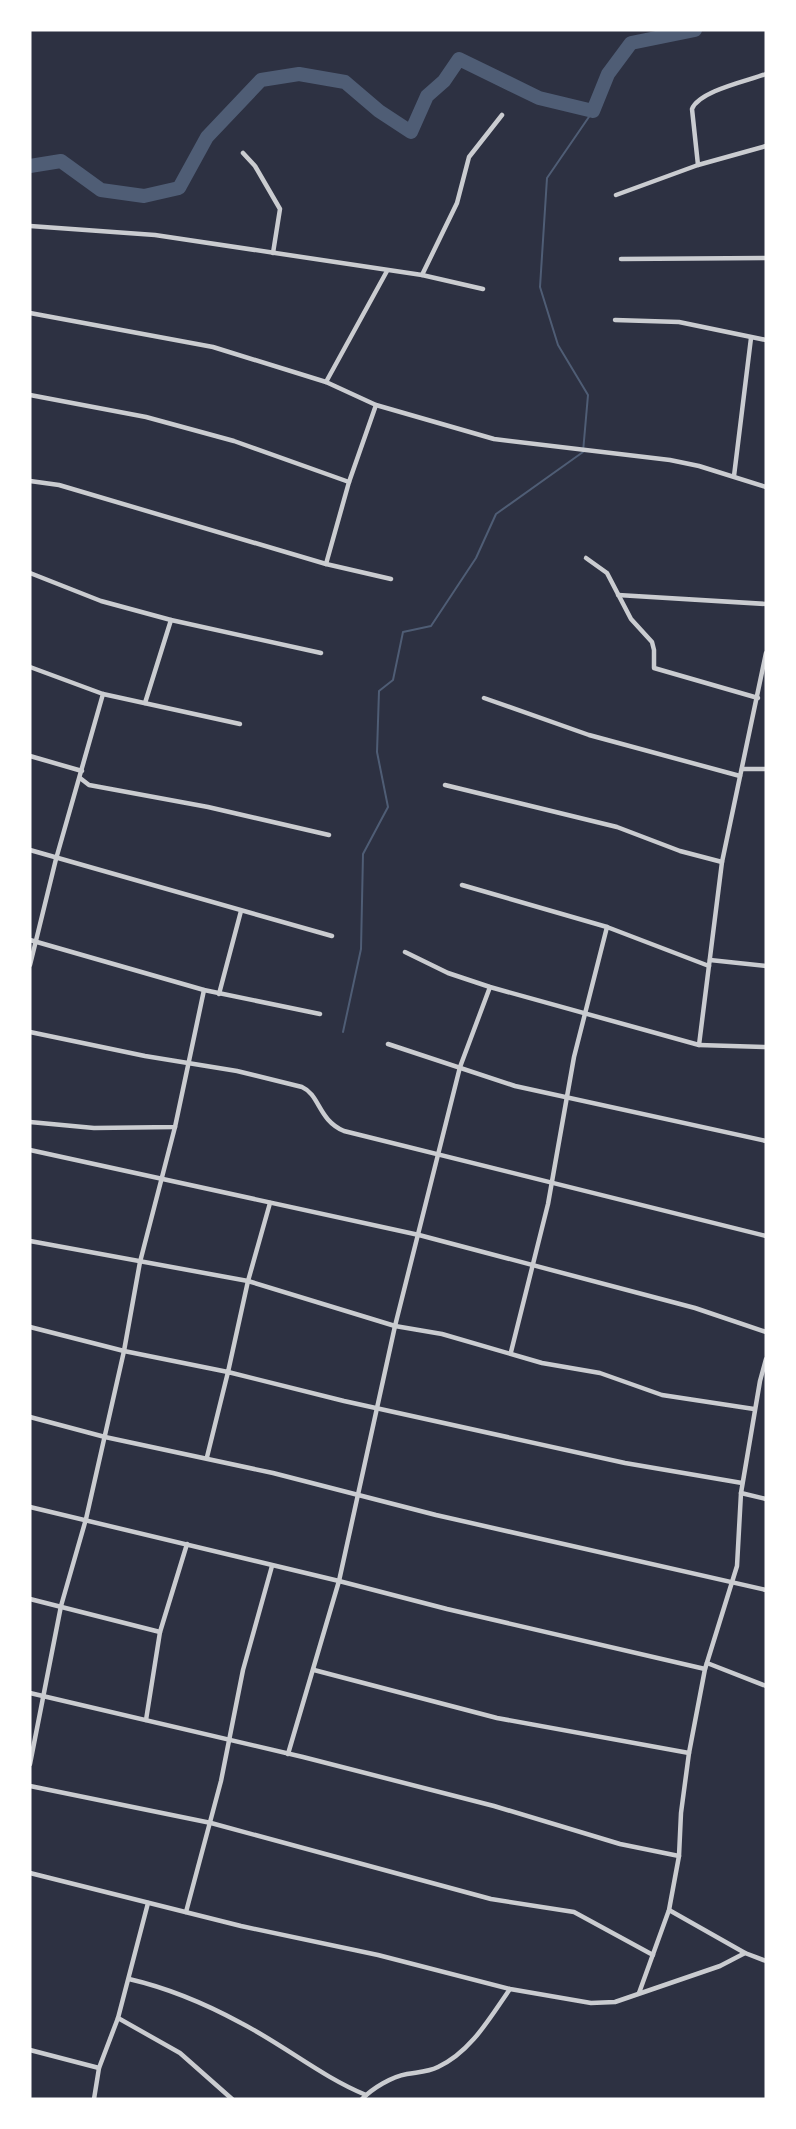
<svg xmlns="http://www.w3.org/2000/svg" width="796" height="2129" font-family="'Space Grotesk',sans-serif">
  <rect width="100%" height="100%" fill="#2d3142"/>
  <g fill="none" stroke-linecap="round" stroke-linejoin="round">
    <polyline stroke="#4f5d75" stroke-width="2" points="343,1032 361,949 363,854 388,807 377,752 379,691 393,680 403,632 431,626 476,558 496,514 583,452 588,395 558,345 540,287 547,178 593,111"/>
    <polyline stroke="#4f5d75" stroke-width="14" points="30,166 61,161 101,190 144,196 179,188 207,137 261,80 299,74 345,82 379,111 411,132 427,96 444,81 459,59 539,98 593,111 608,74 631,43 695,30"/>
    <g stroke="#caccd0" stroke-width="4.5">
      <polyline points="243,153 255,166 280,209 273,253"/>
      <path d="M698,165L692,109C699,91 747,81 766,74"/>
      <polyline points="616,195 698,165 766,146"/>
      <polyline points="30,226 155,235 422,275 483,289"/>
      <polyline points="621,259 766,258"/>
      <polyline points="422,275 457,203 469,157 502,115"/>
      <polyline points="30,313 213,347 326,382 376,405 494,439 670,460 699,466 766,487"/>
      <polyline points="615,320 679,322 766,340"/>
      <polyline points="326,382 387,271"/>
      <polyline points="30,395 146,417 234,441 349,482"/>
      <polyline points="734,476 751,338"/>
      <polyline points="30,481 59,485 326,564 391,579"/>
      <polyline points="586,558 607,573 631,619 652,642 654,650 654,668 758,698"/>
      <polyline points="326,564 349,482 376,405"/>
      <polyline points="30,573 101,601 171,620 321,653"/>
      <polyline points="618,595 766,604"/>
      <polyline points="30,667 103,694 240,724"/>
      <polyline points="484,698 589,735 740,776"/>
      <polyline points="145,703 171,620"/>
      <polyline points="30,756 82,771"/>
      <polyline points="742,769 766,769"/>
      <polyline points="80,778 89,785 208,807 329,835"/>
      <polyline points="445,785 617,827 680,851 722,862"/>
      <polyline points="30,850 332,936"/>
      <polyline points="462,885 607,927"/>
      <polyline points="30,940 204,990 320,1014"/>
      <polyline points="405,952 448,973 490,987 699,1045 722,862 766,653"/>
      <polyline points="710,960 766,966"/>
      <polyline points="30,965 56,859 103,694"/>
      <polyline points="219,994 241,911"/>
      <path d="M30,1032L145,1056L237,1071L302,1087C320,1095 318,1120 344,1131L766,1236"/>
      <polyline points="388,1044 515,1086 766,1141"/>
      <polyline points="699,1045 766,1047"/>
      <polyline points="30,1122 94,1128 175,1127 204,990"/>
      <polyline points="30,1150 419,1235 695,1308 766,1332"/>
      <polyline points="30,1241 248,1281 395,1326 442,1334 542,1363 600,1373 662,1395 754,1409"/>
      <polyline points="30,1327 124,1351 228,1372 248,1281 270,1203"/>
      <polyline points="511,1352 548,1204 574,1057 607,927 709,966"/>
      <polyline points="30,1417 105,1437 273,1473 436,1515 766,1590"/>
      <polyline points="207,1457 228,1372 344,1401 625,1463 742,1483"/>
      <polyline points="741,1493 766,1499"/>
      <polyline points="30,1507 339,1581 447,1609 705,1669"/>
      <polyline points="30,1599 160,1632 187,1544"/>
      <polyline points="707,1663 766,1686"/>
      <polyline points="314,1670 497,1718 689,1753"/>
      <polyline points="30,1693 303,1757 494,1806 620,1844 679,1856"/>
      <polyline points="146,1720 160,1632"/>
      <polyline points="288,1754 339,1581 395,1326 460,1067 490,987"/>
      <polyline points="30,1764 61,1606 86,1519 124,1351 140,1262 175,1127"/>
      <polyline points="30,1786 211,1823 491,1899 574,1912 653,1955"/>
      <polyline points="30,1873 241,1926 378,1955 510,1989 591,2003 615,2002 720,1966 745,1953 766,1961"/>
      <polyline points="669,1910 745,1953"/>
      <polyline points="186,1912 221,1781 243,1670 272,1566"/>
      <path d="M129,1979C168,1988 206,2004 241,2023C284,2045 322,2077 366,2095"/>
      <polyline points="639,1993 669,1910 679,1856 681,1813 689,1753 705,1669 737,1566 741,1493 760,1381 766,1359"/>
      <polyline points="118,2018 180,2053 232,2099"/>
      <polyline points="30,2050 99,2068"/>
      <polyline points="94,2099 99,2068 118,2018 148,1903"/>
      <path d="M362,2099C373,2088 391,2077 407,2074C418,2072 428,2072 438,2067C471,2052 491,2016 510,1989"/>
    </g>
  </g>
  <rect width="796" height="2129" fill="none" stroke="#ffffff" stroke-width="63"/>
</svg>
